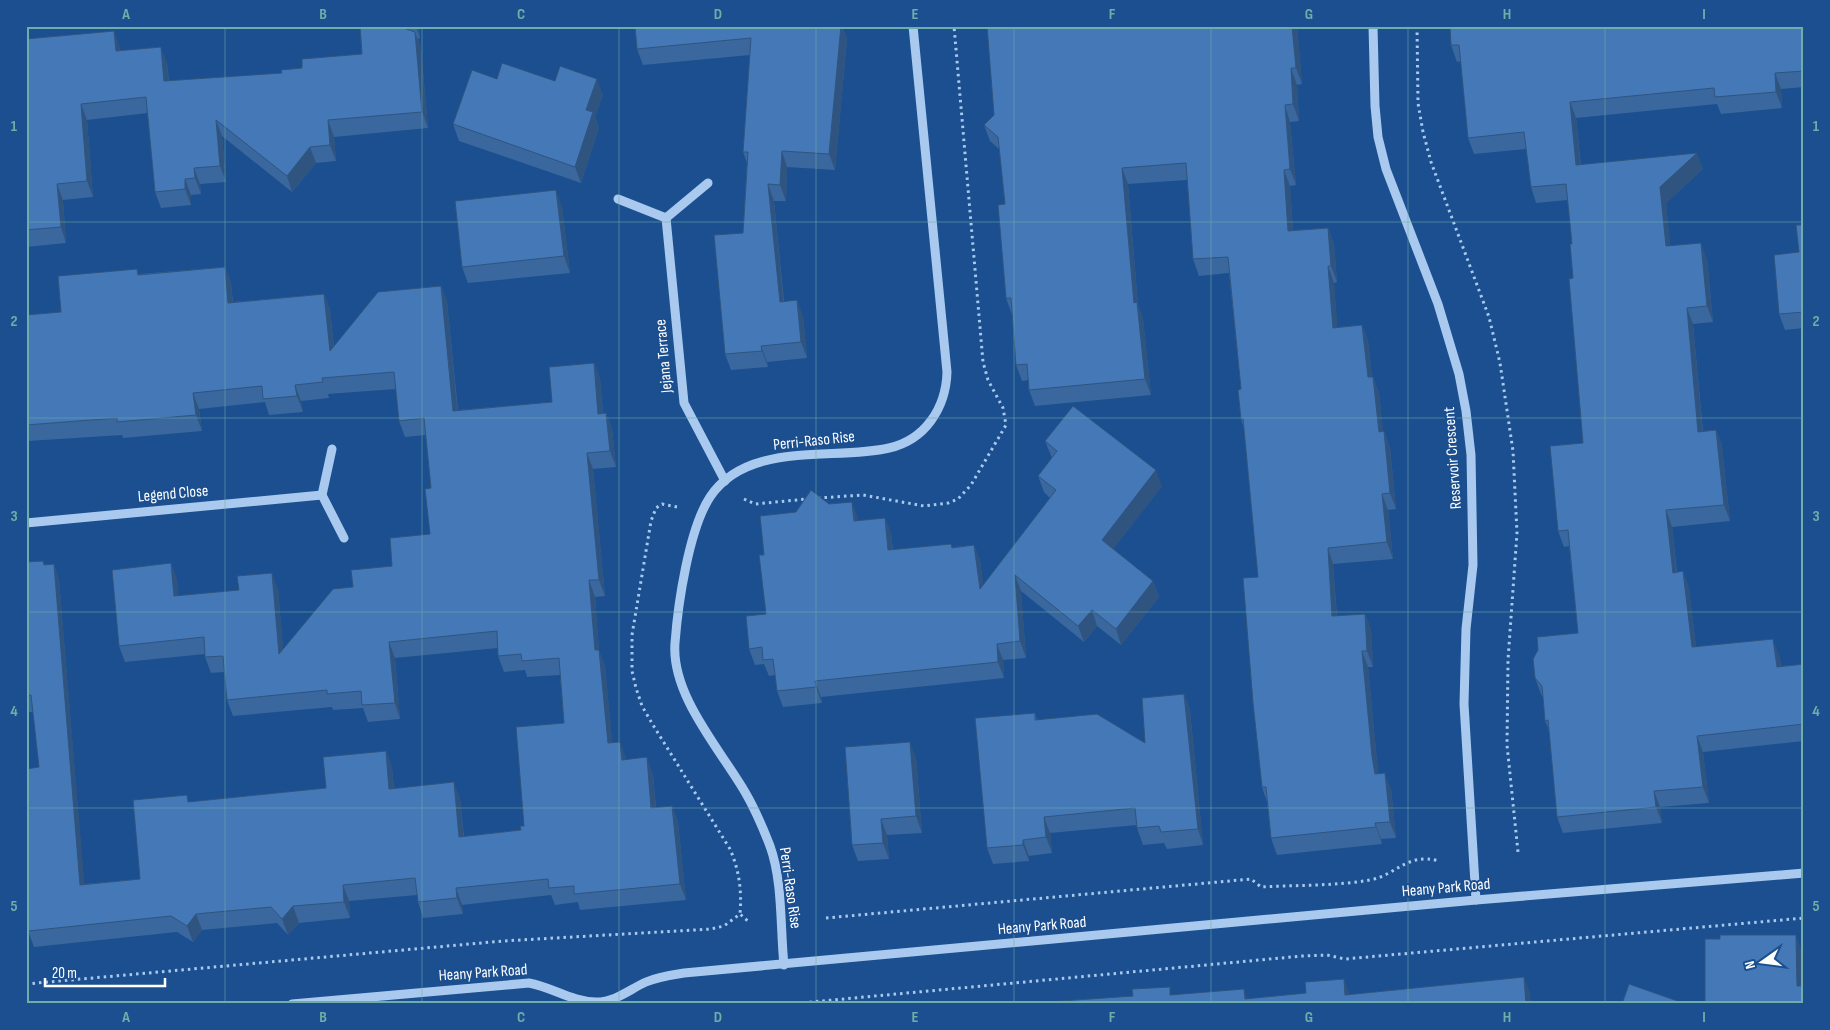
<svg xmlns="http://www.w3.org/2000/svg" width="1830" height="1030" font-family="'Sofia Sans Condensed',sans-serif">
  <rect width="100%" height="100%" fill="#1b4f8f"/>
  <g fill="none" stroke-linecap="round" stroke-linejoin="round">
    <g stroke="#a9c9ee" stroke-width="3" stroke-dasharray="2.5 4" stroke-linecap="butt">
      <polyline points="1417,26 1418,103 1423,132 1431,162 1489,317 1500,363 1513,451 1517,533 1508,660 1507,745 1518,852"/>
      <polyline points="818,498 863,495 924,506 948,503 958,499 971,485 1006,425 1003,408 988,380 983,362 954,26"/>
      <polyline points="744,499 755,504 807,499"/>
      <path d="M677,507L662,504L656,508L651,521L632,635V671L636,688L642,706L653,725L730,849C739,870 742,890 740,914"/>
      <path d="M826,918L1251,879L1261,887C1296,885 1336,886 1370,880C1397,875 1407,852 1439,861"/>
      <polyline points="26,984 503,941 711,929 724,926 740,914 750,923"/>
      <polyline points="790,1004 1302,956 1327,955 1345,959 1804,918"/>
    </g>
    <g stroke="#a9c9ee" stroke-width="9">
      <polyline points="1373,26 1375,106 1378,137 1386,169 1438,304 1459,374 1466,411 1471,455 1473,565 1466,629 1464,704 1476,900"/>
      <polyline points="618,199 666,218 708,183"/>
      <polyline points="666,218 684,403 725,481"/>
      <polyline points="332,449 322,495 344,538"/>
      <polyline points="26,523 322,495"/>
      <path d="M784,965C780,927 783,882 770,846C763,828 755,809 745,792C720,749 671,695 675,643C678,603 689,529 710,497C748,440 834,461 889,448C925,440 946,408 947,372L913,26"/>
      <path d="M292,1004L529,983C552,987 572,1002 596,1002C616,1002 630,989 646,982C658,977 671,975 684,973L1476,900L1804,873"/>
    </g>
  </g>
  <g fill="#3a679d">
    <polygon points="360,26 419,26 420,38 418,39 421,49 428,128 334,137 336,161 316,163 292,192 222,136 226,182 200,184 201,194 191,195 191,205 161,208 155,192 148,113 87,120 93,197 63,200 66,243 26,247 26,39 114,31 120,50 167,63 169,81 282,73 362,54"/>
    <polygon points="531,26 553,26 531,28"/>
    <polygon points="635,26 842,26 847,39 835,170 787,167 786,201 774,201 784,301 803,316 807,358 767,362 768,367 731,370 725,354 743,233 747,163 743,152 750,55 643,65 637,49"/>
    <polygon points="1297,26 1302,84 1297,85 1299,121 1290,122 1296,185 1290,186 1293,230 1328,228 1334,244 1337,282 1334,283 1337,327 1362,325 1368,341 1372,377 1373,377 1379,393 1383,432 1384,431 1390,448 1396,509 1388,510 1393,559 1333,564 1337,616 1365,614 1371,630 1373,667 1368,667 1378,772 1378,773 1391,789 1396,838 1381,839 1382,844 1277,855 1271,838 1267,802 1262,787 1258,577 1244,428 1241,420 1241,389 1229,273 1199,276 1193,259 1187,180 1128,184 1138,305 1143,319 1151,395 1035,406 1029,390 1028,380 1022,381 1016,365 1012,315 1006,298 1005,204 999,149 990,141 984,125"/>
    <polygon points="1804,26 1804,87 1781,89 1782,108 1721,114 1717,104 1576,118 1581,165 1703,169 1666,203 1670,246 1707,259 1713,322 1693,324 1703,431 1716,430 1722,446 1730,521 1672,527 1677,572 1683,571 1689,588 1696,647 1779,655 1781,666 1804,664 1804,741 1703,752 1709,803 1660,807 1662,823 1563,833 1557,817 1549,730 1545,721 1543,697 1541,694 1535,678 1578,633 1569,546 1564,547 1558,531 1583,443 1573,278 1572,244 1568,200 1536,203 1531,187 1526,149 1474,154 1468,138 1461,61 1457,62 1451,45"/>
    <polygon points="497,79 555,81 603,95 595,117 599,128 581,183 459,141 453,124"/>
    <polygon points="562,207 570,273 468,283 462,267"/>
    <polygon points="1804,225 1804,328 1785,330 1779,314 1799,252"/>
    <polygon points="225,267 231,283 233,302 324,294 330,310 334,346 441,286 447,302 458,410 552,402 594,363 600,379 603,414 606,413 612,429 616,467 593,469 605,596 595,597 599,651 605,666 612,742 620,742 626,759 653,774 656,808 672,806 678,822 686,900 580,910 578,902 555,905 551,895 462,905 463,914 423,918 418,902 417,895 349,901 350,918 299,923 288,935 277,923 202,930 193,942 177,932 34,947 28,931 39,767 33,712 26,712 26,562 43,561 45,565 54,564 59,580 84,884 140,879 190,802 326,788 386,751 392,768 394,788 460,798 464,836 521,830 524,826 564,723 560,675 527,677 525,670 504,672 498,656 498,648 395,658 400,719 368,722 363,708 333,710 332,707 233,716 227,700 224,672 211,673 205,657 205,654 125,662 119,646 171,563 177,580 178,596 278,589 283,649 353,587 392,566 430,534 431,488 426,435 405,437 399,421 396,389 328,394 329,398 301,401 303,412 269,415 265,402 199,409 202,431 123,438 122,435 28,441 26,436 26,315 61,312 139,274"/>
    <polygon points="1045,441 1162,486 1113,549 1153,581 1159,597 1121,645 1097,626 1084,642 1021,591 1026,658 1003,660 1004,678 821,697 822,703 783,707 777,691 775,675 769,676 764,664 755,665 749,649 766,614 764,555 796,512 829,504 858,518 858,521 885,518 891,534 893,550 953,547 974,545 980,561 983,585 1050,498 1044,492 1038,476 1052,458"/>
    <polygon points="1184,694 1190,710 1203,845 1167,849 1164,843 1143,845 1137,828 1137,825 1050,833 1052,853 1029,856 1029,861 993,864 987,848 1035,713 1037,720 1145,743"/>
    <polygon points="916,758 922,833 887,835 889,859 858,861 852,845"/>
  </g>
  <g fill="#305480">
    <polygon points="416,26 419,26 420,38"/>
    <polygon points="841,26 842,26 847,39 835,170 829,154"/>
    <polygon points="1292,26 1297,26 1302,84 1296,68"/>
    <polygon points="114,31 120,47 122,67 116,51"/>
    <polygon points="415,32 421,49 428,128 422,112"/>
    <polygon points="161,47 167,63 170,98 164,81"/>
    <polygon points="1291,68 1297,85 1299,121 1293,104"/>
    <polygon points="1775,73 1781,89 1782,108 1776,92"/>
    <polygon points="597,79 603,95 595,117 599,128 581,183 575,167 586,110"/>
    <polygon points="1570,102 1576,118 1582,182 1576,165"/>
    <polygon points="81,104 87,120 93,197 87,181"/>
    <polygon points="1285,105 1290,122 1296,185 1290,169"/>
    <polygon points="216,120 222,136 226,182 220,166"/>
    <polygon points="328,120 334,137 336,161 330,145"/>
    <polygon points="310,147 316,163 292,192 287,176"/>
    <polygon points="782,151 787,167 786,201 780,185"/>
    <polygon points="1697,153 1703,169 1666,203 1672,263 1666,246 1660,187"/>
    <polygon points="194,168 200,184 201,194 195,178"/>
    <polygon points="1122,168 1128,184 1138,305 1143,319 1151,395 1145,379 1134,303"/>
    <polygon points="1284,170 1290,186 1294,247 1288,231"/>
    <polygon points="185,179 191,195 191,205 185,189"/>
    <polygon points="57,184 63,200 66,243 61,227"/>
    <polygon points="768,184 774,201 785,318 780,302"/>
    <polygon points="556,190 562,207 570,273 564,256"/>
    <polygon points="1328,228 1334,244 1337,282 1331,266"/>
    <polygon points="1701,243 1707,259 1713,322 1707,306"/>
    <polygon points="1328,266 1334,283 1339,344 1333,328"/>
    <polygon points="225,267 231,283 234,319 228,303"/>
    <polygon points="441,286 447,302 459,427 453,411"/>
    <polygon points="324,294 330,310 336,367 330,351"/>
    <polygon points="797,300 803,316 807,358 801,342"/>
    <polygon points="1687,308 1693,324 1704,448 1698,432"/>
    <polygon points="1362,325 1368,341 1374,394 1368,377"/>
    <polygon points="761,346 767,362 768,367 762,351"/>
    <polygon points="594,363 600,379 604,430 598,414"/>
    <polygon points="1373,377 1379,393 1385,448 1379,432"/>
    <polygon points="295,385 301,401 303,412 297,396"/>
    <polygon points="193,393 199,409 202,431 196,415"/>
    <polygon points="606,413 612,429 616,467 610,451"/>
    <polygon points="1716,430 1722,446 1730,521 1724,505"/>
    <polygon points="1384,431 1390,448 1396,509 1390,493"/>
    <polygon points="587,453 593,469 605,596 599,580"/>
    <polygon points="1156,470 1162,486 1108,556 1102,540"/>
    <polygon points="1382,494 1388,510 1393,559 1387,542"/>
    <polygon points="852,502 858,518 860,537 854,521"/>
    <polygon points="1666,510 1672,527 1678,589 1673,573"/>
    <polygon points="885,518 891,534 894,566 888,550"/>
    <polygon points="974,545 980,561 986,605 980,589"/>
    <polygon points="1328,548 1333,564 1338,633 1332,616"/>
    <polygon points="171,563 177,580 180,612 174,596"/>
    <polygon points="54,564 59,580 86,901 80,885"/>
    <polygon points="1683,571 1689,588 1698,663 1692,647"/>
    <polygon points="272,573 278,589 285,670 279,654"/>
    <polygon points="1015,575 1021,591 1026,658 1020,641"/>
    <polygon points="589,580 595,597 599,651 605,666 614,759 608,743 595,650"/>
    <polygon points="1153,581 1159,597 1121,645 1116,629"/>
    <polygon points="1092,610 1097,626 1084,642 1078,626"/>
    <polygon points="1365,614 1371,630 1373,667 1367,651"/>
    <polygon points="1773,639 1779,655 1783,683 1777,667"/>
    <polygon points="389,642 395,658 400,719 395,703"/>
    <polygon points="997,644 1003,660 1004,678 998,662"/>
    <polygon points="1362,651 1368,667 1378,772 1381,790 1375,774 1372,756"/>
    <polygon points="815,681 821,697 822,703 816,687"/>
    <polygon points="1184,694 1190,710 1203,845 1198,829"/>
    <polygon points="1697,736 1703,752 1709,803 1703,787"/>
    <polygon points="620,742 626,758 628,776 622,760"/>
    <polygon points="910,742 916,758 922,833 916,816"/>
    <polygon points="386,751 392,768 395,805 389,789"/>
    <polygon points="647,757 653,774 657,824 651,808"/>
    <polygon points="1385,773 1391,789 1396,838 1390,822"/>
    <polygon points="454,782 460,798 465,853 459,837"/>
    <polygon points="1654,791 1660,807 1662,823 1656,807"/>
    <polygon points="672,806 678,822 686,900 680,884"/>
    <polygon points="1044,817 1050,833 1052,853 1046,837"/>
    <polygon points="881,819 887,835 889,859 883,843"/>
    <polygon points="1375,823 1381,839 1382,844 1376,827"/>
    <polygon points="1023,840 1029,856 1029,861 1023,845"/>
    <polygon points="343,885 349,901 350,918 344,902"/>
    <polygon points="456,888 462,905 463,914 457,898"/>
    <polygon points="293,906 299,923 288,935 282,919"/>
    <polygon points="196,914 202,930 193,942 187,926"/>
    <polygon points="1796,935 1802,952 1803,1002 1797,986"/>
    <polygon points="1524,977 1530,993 1531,1004 1526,1004"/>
    <polygon points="1344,979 1350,995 1345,995"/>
    <polygon points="1244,989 1249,1004 1245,999"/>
  </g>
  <g fill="#4478b7" stroke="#305480">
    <polygon points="360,26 398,26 415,32 422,112 328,120 330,145 310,147 287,176 216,120 220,166 194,168 195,178 185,179 185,189 155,192 146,97 81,104 87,181 57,184 61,227 26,230 26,39 114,31 116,51 161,47 164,81 282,73 281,70 302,68 302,59 362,54"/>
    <polygon points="635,26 841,26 829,154 782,151 780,185 768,184 780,302 797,300 801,342 761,346 762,351 725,354 714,235 743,233 748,152 743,152 751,38 637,49"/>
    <polygon points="987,26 1292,26 1296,68 1291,68 1293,104 1285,105 1290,169 1284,170 1288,231 1328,228 1331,266 1328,266 1333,328 1362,325 1368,377 1373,377 1379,432 1384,431 1390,493 1382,494 1387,542 1328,548 1332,616 1365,614 1367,651 1362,651 1372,756 1375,774 1385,773 1390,822 1375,823 1376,827 1271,838 1266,787 1262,787 1253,703 1243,578 1258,577 1243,419 1241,420 1238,390 1241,389 1228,257 1193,259 1186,163 1122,168 1134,303 1137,302 1145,379 1029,390 1027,364 1016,365 1011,298 1006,298 998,205 1005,204 998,137 984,125 994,115"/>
    <polygon points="1450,26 1804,26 1804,71 1775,73 1776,92 1715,97 1714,88 1570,102 1576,165 1697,153 1660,187 1666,246 1701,243 1707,306 1687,308 1698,432 1716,430 1724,505 1666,510 1673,573 1683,571 1692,647 1773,639 1777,667 1804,664 1804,724 1697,736 1703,787 1654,791 1656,807 1557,817 1548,720 1545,721 1542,686 1535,678 1533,659 1538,650 1537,637 1578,633 1568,530 1558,531 1550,446 1583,443 1569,279 1573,278 1570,244 1572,244 1566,184 1531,187 1524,132 1468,138 1459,45 1451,45"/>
    <polygon points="502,63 555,81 560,66 597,79 586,110 593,112 575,167 453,124 472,70 497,79"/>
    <polygon points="556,190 564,256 462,267 455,201"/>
    <polygon points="1796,225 1804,225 1804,312 1779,314 1774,255 1799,252"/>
    <polygon points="225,267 228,303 324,294 330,351 378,292 441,286 453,411 552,402 549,367 594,363 598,414 606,413 610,451 587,453 599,580 589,580 595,650 599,650 608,743 620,742 622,760 647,757 651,808 672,806 680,884 574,894 574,886 549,888 548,879 456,888 457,898 418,902 415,878 343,885 344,902 293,906 282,919 271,907 196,914 187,926 171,916 28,931 26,914 26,769 39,767 31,695 26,696 26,562 43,561 44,565 54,564 80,885 140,879 133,800 187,795 188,802 326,788 323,757 386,751 389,789 454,782 459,837 521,830 520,826 524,826 516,727 564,723 559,658 522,661 521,654 498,656 497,631 389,642 395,703 362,705 361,691 327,694 327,690 227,700 223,656 205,657 204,637 119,646 112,570 171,563 174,596 239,590 237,576 272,573 279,654 333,589 353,587 351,570 392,566 390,538 430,534 425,489 431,488 424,418 399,421 394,372 322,378 323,382 295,385 297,396 263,399 262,386 193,393 196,415 117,422 117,418 26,425 26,315 61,312 58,276 137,269 138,275"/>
    <polygon points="1073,406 1156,470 1102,540 1153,581 1116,629 1092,610 1078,626 1015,575 1020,641 997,644 998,662 815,681 816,687 777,691 773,659 763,660 762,647 749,649 746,616 766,614 759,555 764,555 760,516 796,512 811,490 829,504 852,502 854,521 885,518 888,550 951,544 952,548 974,545 980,589 1056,490 1038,476 1057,451 1045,441"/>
    <polygon points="1184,694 1198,829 1161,832 1159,826 1137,828 1135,808 1044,817 1046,837 1023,840 1023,845 987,848 975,718 1035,713 1035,720 1097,714 1145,743 1142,698"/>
    <polygon points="910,742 916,816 881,819 883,843 852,845 845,747"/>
    <polygon points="1720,935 1796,935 1797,986 1804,986 1804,1004 1705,1004 1705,939 1720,939"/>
    <polygon points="1524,977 1526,1004 1018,1004 1133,996 1132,989 1170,987 1170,995 1244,989 1245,999 1306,993 1305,982 1344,979 1345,995"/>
    <polygon points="1629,984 1686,1004 1622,1004"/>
  </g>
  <path fill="none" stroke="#6fada8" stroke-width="1" stroke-opacity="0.55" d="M225,26V1004M422,26V1004M619,26V1004M816,26V1004M1014,26V1004M1211,26V1004M1408,26V1004M1605,26V1004M26,222H1804M26,418H1804M26,612H1804M26,808H1804"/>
  <g text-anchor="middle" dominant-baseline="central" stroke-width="4" stroke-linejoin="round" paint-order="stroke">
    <g font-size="16" fill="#fff" stroke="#1b4f8f">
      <text transform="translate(664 356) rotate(-95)">Jejana Terrace</text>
      <text transform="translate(814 441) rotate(-6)">Perri-Raso Rise</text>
      <text transform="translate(1453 458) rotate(-94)">Reservoir Crescent</text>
      <text transform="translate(173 494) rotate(-5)">Legend Close</text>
      <text transform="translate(790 888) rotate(82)">Perri-Raso Rise</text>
      <text transform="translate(1446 888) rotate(-5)">Heany Park Road</text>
      <text transform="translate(1042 926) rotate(-5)">Heany Park Road</text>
      <text transform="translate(483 973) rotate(-4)">Heany Park Road</text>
    </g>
  </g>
  <rect width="1830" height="1030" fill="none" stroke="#1b4f8f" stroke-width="55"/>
  <g transform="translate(1762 962) rotate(256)" stroke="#1b4f8f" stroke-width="4" paint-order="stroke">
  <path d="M0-4L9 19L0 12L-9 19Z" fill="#ffffff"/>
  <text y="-8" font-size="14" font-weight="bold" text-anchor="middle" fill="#ffffff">N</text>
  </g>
  <path d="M45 978v8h120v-8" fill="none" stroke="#ffffff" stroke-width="2.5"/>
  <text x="52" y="978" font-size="15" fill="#ffffff" stroke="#1b4f8f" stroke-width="4" paint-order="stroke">20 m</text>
  <rect x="28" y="28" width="1774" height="974" fill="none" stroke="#6fada8" stroke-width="2"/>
  <g font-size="16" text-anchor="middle" font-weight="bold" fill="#6fada8">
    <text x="126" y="19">A</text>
    <text x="323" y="19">B</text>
    <text x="521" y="19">C</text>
    <text x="718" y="19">D</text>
    <text x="915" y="19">E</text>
    <text x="1112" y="19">F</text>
    <text x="1309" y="19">G</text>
    <text x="1507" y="19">H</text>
    <text x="1704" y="19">I</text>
    <text x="14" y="131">1</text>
    <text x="1816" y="131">1</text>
    <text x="14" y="326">2</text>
    <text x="1816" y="326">2</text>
    <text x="14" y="521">3</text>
    <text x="1816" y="521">3</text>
    <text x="14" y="716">4</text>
    <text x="1816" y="716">4</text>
    <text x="14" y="911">5</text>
    <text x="1816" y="911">5</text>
    <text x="126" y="1022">A</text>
    <text x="323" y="1022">B</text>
    <text x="521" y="1022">C</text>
    <text x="718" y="1022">D</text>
    <text x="915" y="1022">E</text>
    <text x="1112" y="1022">F</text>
    <text x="1309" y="1022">G</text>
    <text x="1507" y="1022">H</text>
    <text x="1704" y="1022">I</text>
  </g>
</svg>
